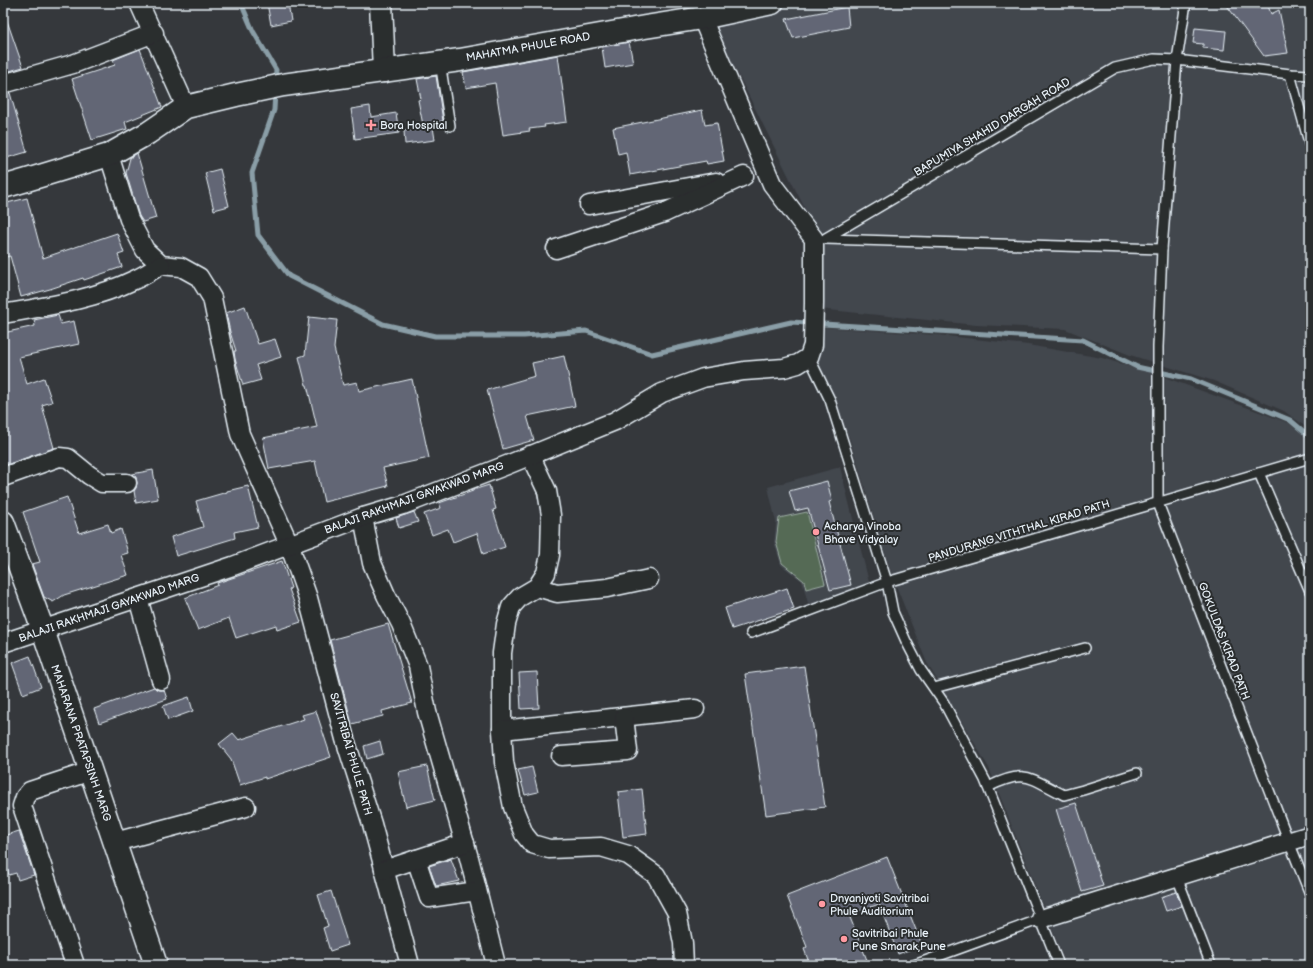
<svg xmlns="http://www.w3.org/2000/svg" width="1313" height="968" font-family="'Balsamiq Sans',sans-serif">
  <rect width="100%" height="100%" fill="#35383c"/>
  <filter id="ink" filterUnits="userSpaceOnUse"><feTurbulence type="fractalNoise" baseFrequency=".025" numOctaves="2"/><feDisplacementMap in="SourceGraphic" scale="8" xChannelSelector="R" yChannelSelector="G"/><feConvolveMatrix kernelMatrix="1 2 1 2 8 2 1 2 1" color-interpolation-filters="sRGB"/></filter>
  <g filter="url(#ink)">
    <g fill="#42464d">
      <polygon points="794,3 1310,3 1310,430 1284,411 1214,381 1130,355 1065,329 976,325 819,309 822,243 711,20"/>
      <polygon points="820,327 939,335 1028,345 1102,358 1164,377 1289,423 1310,439 1310,965 1066,965 989,768 927,663 891,573 850,440 814,357"/>
      <polygon points="840,467 871,590 809,607 802,581 781,565 774,542 776,522 768,487"/>
    </g>
    <polygon fill="#556a55" stroke="#9eaea6" points="807,512 825,584 806,589 804,581 782,563 776,542 779,518"/>
    <g fill="none" stroke-linecap="round" stroke-linejoin="round">
      <g stroke="#8a9ea7" stroke-width="5">
        <polyline points="241,3 253,31 276,70 275,82"/>
        <polyline points="275,92 274,110 252,173 258,235 289,276 383,324 435,336 524,336 586,331 652,354 791,322 1083,340 1137,367 1191,379 1290,420 1310,437"/>
      </g>
    </g>
    <g fill="#626674" stroke="#e8f1f8">
      <polygon points="267,3 288,3 291,21 271,25"/>
      <polygon points="1225,3 1267,3 1271,14 1279,10 1288,53 1264,56"/>
      <polygon points="847,7 849,27 793,38 786,19"/>
      <polygon points="5,15 23,67 3,73 3,16"/>
      <polygon points="1195,28 1226,31 1224,50 1203,48 1203,44 1193,43"/>
      <polygon points="629,42 633,63 605,68 602,47"/>
      <polygon points="140,49 162,107 125,122 127,129 92,140 72,79 115,65 113,60"/>
      <polygon points="558,55 567,122 544,125 545,127 529,129 530,131 503,135 495,83 466,88 463,72"/>
      <polygon points="436,76 443,121 423,125 418,100 421,99 417,79"/>
      <polygon points="10,93 27,152 3,159 3,94"/>
      <polygon points="370,106 371,117 396,113 399,133 355,139 351,109"/>
      <polygon points="702,110 705,125 717,123 724,161 707,164 706,161 630,175 626,152 618,154 613,128"/>
      <polygon points="433,127 435,140 405,144 404,131"/>
      <polygon points="137,153 156,218 143,222 139,216 126,173 130,158"/>
      <polygon points="220,169 229,206 214,210 205,173"/>
      <polygon points="27,198 43,258 117,233 124,253 118,255 122,267 84,280 83,278 50,289 21,297 10,256 3,258 3,204"/>
      <polygon points="245,306 258,344 275,339 281,357 256,365 261,380 243,385 235,359 234,351 236,351 230,332 226,313"/>
      <polygon points="58,315 61,324 74,321 79,344 19,357 27,384 44,378 52,402 42,405 54,448 6,465 3,454 3,333 35,326 34,320"/>
      <polygon points="309,317 337,320 334,348 343,385 357,382 359,391 412,379 429,458 383,468 388,486 324,502 315,461 269,469 263,438 317,427 307,385 306,385 299,357 305,355"/>
      <polygon points="564,356 575,406 527,416 534,440 503,449 487,390 535,376 532,363"/>
      <polygon points="153,470 158,499 136,503 134,491 136,488 137,483 136,477 132,474"/>
      <polygon points="827,481 832,501 829,502 851,585 830,590 808,508 795,511 789,491"/>
      <polygon points="489,485 496,509 493,510 505,547 483,554 477,533 453,542 448,529 432,535 424,514 441,508 439,503 473,491 473,490"/>
      <polygon points="248,486 258,527 234,532 235,538 176,556 171,537 203,527 196,501 227,492 227,491"/>
      <polygon points="67,497 79,533 108,524 111,533 121,529 128,553 121,555 128,575 64,595 53,602 44,597 33,567 32,564 40,562 23,512"/>
      <polygon points="414,512 418,522 399,528 396,518"/>
      <polygon points="282,561 291,588 289,589 301,622 277,630 276,625 236,638 229,618 198,630 185,598 218,585 217,583"/>
      <polygon points="787,588 794,609 732,629 725,608"/>
      <polygon points="388,624 412,703 382,711 383,716 352,724 330,640"/>
      <polygon points="30,656 41,687 23,694 12,663"/>
      <polygon points="804,666 825,807 766,815 745,674"/>
      <polygon points="537,672 539,708 521,709 519,673"/>
      <polygon points="154,687 158,690 164,690 167,699 99,723 94,709"/>
      <polygon points="189,697 193,711 168,720 163,706"/>
      <polygon points="316,711 331,757 265,779 265,777 240,785 231,759 219,744 233,733 239,740 304,719 302,715"/>
      <polygon points="380,741 383,754 367,759 364,746"/>
      <polygon points="427,766 435,800 406,807 398,772"/>
      <polygon points="532,767 538,792 525,795 518,770"/>
      <polygon points="642,789 647,834 623,837 618,792"/>
      <polygon points="1076,803 1103,886 1082,892 1056,809"/>
      <polygon points="19,831 34,875 18,880 16,873 9,875 3,856 3,836"/>
      <polygon points="887,857 922,945 898,954 879,904 849,915 869,965 810,965 804,949 807,947 787,896"/>
      <polygon points="451,859 459,881 436,886 429,866"/>
      <polygon points="331,891 348,945 330,951 323,928 328,926 318,895"/>
      <polygon points="1176,892 1182,906 1166,911 1161,897"/>
    </g>
    <g fill="none" stroke-linecap="round" stroke-linejoin="round">
      <g stroke="#e8f1f8" stroke-width="12">
        <g id="lane">
          <polyline points="1186,3 1177,60 1162,249 1158,347 1158,503 1289,842 1310,894"/>
          <polyline points="440,62 450,126"/>
          <polyline points="1290,74 1310,146"/>
          <polyline points="826,238 1115,68 1154,59 1177,60 1290,74 1310,75"/>
          <polyline points="825,239 1162,249"/>
          <polyline points="809,357 830,400 887,582 893,612 906,641 921,670 944,703 985,780 1059,965"/>
          <polyline points="1259,473 1310,591"/>
          <polyline points="751,633 887,582 1310,458"/>
          <polyline points="934,688 1085,648"/>
          <path d="M988,787C1026,768 1029,778 1064,795L1083,790L1137,773"/>
          <polyline points="1177,877 1211,965"/>
          <polyline points="914,965 1041,919"/>
        </g>
      </g>
      <g stroke="#e8f1f8" stroke-width="21">
        <g id="street">
          <polyline points="139,3 186,107"/>
          <polyline points="3,84 73,64 154,33"/>
          <polyline points="109,155 129,219 145,250 161,265 181,267 199,277 212,298 240,434 289,544 308,598 345,739 372,824 410,965"/>
          <polyline points="589,205 716,182"/>
          <polyline points="556,249 664,213 744,176"/>
          <path d="M3,314C47,306 93,300 134,280C144,276 152,270 161,265"/>
          <polyline points="530,455 547,491 551,515 550,555 546,573 537,587 520,597 511,607 506,624 502,653 502,730 504,762 513,807 524,834 532,844 549,849 601,847 628,855 656,875 677,913 683,943 684,965"/>
          <polyline points="3,477 59,457 68,458 89,475 102,483 127,483"/>
          <polyline points="363,517 372,563 386,595 401,624 418,666 427,712 469,858 496,965"/>
          <polyline points="537,587 557,593 607,588 649,579"/>
          <polyline points="138,598 161,680"/>
          <polyline points="3,643 233,566 363,517 403,505 507,465 615,421 662,393 703,378 744,371 784,368 798,364 809,357 813,345 814,303 814,239 772,184 702,18"/>
          <polyline points="502,730 695,709"/>
          <polyline points="561,756 628,751 624,717"/>
          <polyline points="115,842 246,807"/>
          <polyline points="416,859 429,898 477,891"/>
          <polyline points="384,870 465,843"/>
          <polyline points="1041,919 1310,835"/>
          <polyline points="75,965 22,806 25,797 30,791 91,771"/>
        </g>
      </g>
      <g stroke="#e8f1f8" stroke-width="25">
        <g id="secondary">
          <polyline points="381,3 384,71"/>
          <polyline points="3,187 27,180 109,155 148,133 186,107 236,95 283,85 460,60 645,27 702,18 772,3"/>
          <polyline points="3,522 43,630 156,965"/>
        </g>
      </g>
      <use href="#lane" stroke="#2a2d2e" stroke-width="9"/>
      <use href="#street" stroke="#2a2d2e" stroke-width="18"/>
      <use href="#secondary" stroke="#2a2d2e" stroke-width="22"/>
    </g>
  </g>
  <g fill="#ff9aa2" stroke="#2a2d2e" stroke-width="1.5">
    <path d="M369 119h4v4h4v4h-4v4h-4v-4h-4v-4h4z"/>
    <circle cx="816" cy="532" r="4"/>
    <circle cx="822" cy="904" r="4"/>
    <circle cx="844" cy="939" r="4"/>
  </g>
  <g text-anchor="middle" dominant-baseline="central" stroke-width="4" stroke-linejoin="round" paint-order="stroke">
    <g font-size="11" fill="#e8f1f8" stroke="#2a2d2e">
      <text transform="translate(528 47) rotate(-10)">MAHATMA PHULE ROAD</text>
      <text transform="translate(992 127) rotate(-31)">BAPUMIYA SHAHID DARGAH ROAD</text>
      <text transform="translate(414 498) rotate(-20)">BALAJI RAKHMAJI GAYAKWAD MARG</text>
      <text transform="translate(1019 531) rotate(-17)">PANDURANG VITHTHAL KIRAD PATH</text>
      <text transform="translate(109 608) rotate(-19)">BALAJI RAKHMAJI GAYAKWAD MARG</text>
      <text transform="translate(1224 641) rotate(69)">GOKULDAS KIRAD PATH</text>
      <text transform="translate(81 743) rotate(71)">MAHARANA PRATAPSINH MARG</text>
      <text transform="translate(351 754) rotate(74)">SAVITRIBAI PHULE PATH</text>
    </g>
    <g font-size="11" fill="#e8f1f8" stroke="#2a2d2e" text-anchor="start">
      <text x="380" y="125">Bora Hospital</text>
      <text x="824" y="526">Acharya Vinoba<tspan x="824" dy="13">Bhave Vidyalay</tspan></text>
      <text x="830" y="898">Dnyanjyoti Savitribai<tspan x="830" dy="13">Phule Auditorium</tspan></text>
      <text x="852" y="933">Savitribai Phule<tspan x="852" dy="13">Pune Smarak,Pune</tspan></text>
    </g>
  </g>
  <rect width="1313" height="968" fill="none" stroke="#2a2d2e" stroke-width="16"/>
  <rect x="8" y="8" width="1297" height="952" fill="none" stroke="#e8f1f8" stroke-width="1.5" filter="url(#ink)"/>
</svg>
